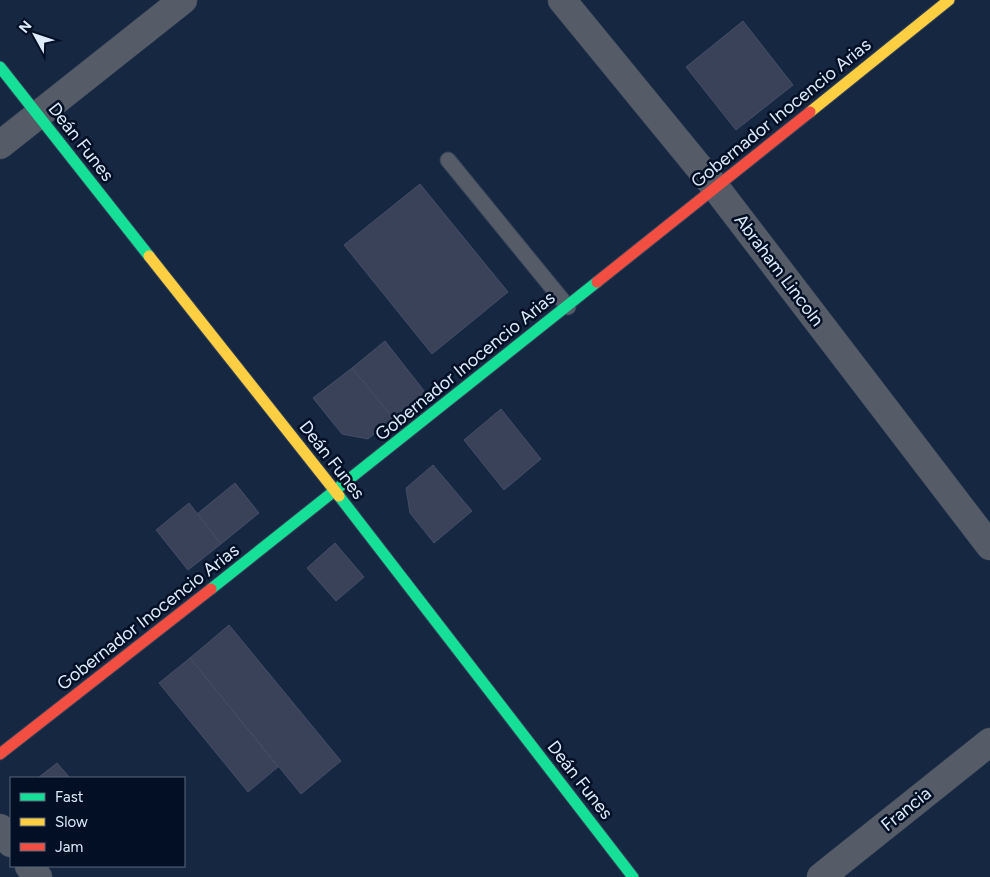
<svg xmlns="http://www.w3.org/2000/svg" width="990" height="877" font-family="Figtree,sans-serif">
  <rect width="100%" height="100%" fill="#162742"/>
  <g fill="#3a4259" stroke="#454e66">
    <polygon points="743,21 793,85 736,130 686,67"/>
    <polygon points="420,184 508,292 432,354 344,245"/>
    <polygon points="385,341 425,392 393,418 352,368"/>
    <polygon points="352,368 393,418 368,439 342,434 313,398"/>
    <polygon points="501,409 541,459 504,490 464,440"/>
    <polygon points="433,465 472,511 434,543 410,513 406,488"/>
    <polygon points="235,483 259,513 221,544 197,514"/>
    <polygon points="189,503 221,544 188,570 156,530"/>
    <polygon points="335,543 364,577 336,601 307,568"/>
    <polygon points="229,625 341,761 301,794 190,658"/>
    <polygon points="190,658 278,767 248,792 159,683"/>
    <polygon points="57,763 70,778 38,778"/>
  </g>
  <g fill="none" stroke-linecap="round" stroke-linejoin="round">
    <g stroke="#354359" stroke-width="17">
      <polyline id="lane" points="448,160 568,307"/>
    </g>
    <g stroke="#354359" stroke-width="29">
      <g id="street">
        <polyline points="562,0 716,188 990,546"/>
        <polyline points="0,145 183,0"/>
        <polyline points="0,828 11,843"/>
        <polyline points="29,866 38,877"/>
        <polyline points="821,877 990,742"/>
      </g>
    </g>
    <g stroke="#354359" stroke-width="13">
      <g id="fast">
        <polyline points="0,67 149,256"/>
        <polyline points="339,496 633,877"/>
        <polyline points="211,589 597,282"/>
      </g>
    </g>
    <g stroke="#354359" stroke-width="13">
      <g id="slow">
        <polyline points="810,112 949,0"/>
        <polyline points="149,256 339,496"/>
      </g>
    </g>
    <g stroke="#354359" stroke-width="13">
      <g id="jam">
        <polyline points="597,282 810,112"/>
        <polyline points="0,754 211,589"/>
      </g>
    </g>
    <use href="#lane" stroke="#555c67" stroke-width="15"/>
    <use href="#street" stroke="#555c67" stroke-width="28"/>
    <use href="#fast" stroke="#16e098" stroke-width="11"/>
    <use href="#slow" stroke="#ffcf43" stroke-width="11"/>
    <use href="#jam" stroke="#f24e42" stroke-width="11"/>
  </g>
  <g text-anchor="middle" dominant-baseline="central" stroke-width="5" stroke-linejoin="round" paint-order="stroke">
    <g font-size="18" fill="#deeafd" stroke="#030f24">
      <text transform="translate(781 113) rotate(-39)">Gobernador Inocencio Arias</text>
      <text transform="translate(81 142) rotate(52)">Deán Funes</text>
      <text transform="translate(779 270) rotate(53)">Abraham Lincoln</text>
      <text transform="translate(465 366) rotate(-39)">Gobernador Inocencio Arias</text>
      <text transform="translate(332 460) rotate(52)">Deán Funes</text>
      <text transform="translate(148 617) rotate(-38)">Gobernador Inocencio Arias</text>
      <text transform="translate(580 780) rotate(52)">Deán Funes</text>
      <text transform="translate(906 809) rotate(-39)">Francia</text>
    </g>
  </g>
  <rect x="10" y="777" width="175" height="90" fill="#030f24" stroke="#5b677b"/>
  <rect x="20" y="793" width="25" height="8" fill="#16e098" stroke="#5b677b"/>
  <text x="55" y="802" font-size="15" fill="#deeafd">Fast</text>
  <rect x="20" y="818" width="25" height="8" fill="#ffcf43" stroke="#5b677b"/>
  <text x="55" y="827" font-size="15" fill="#deeafd">Slow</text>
  <rect x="20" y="843" width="25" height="8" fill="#f24e42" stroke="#5b677b"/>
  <text x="55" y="852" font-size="15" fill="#deeafd">Jam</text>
  <g transform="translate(35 35) rotate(310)" stroke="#030f24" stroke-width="4" paint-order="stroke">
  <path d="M0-4L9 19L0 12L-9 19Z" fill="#deeafd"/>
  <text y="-8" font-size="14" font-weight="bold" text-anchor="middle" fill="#deeafd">N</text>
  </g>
</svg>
